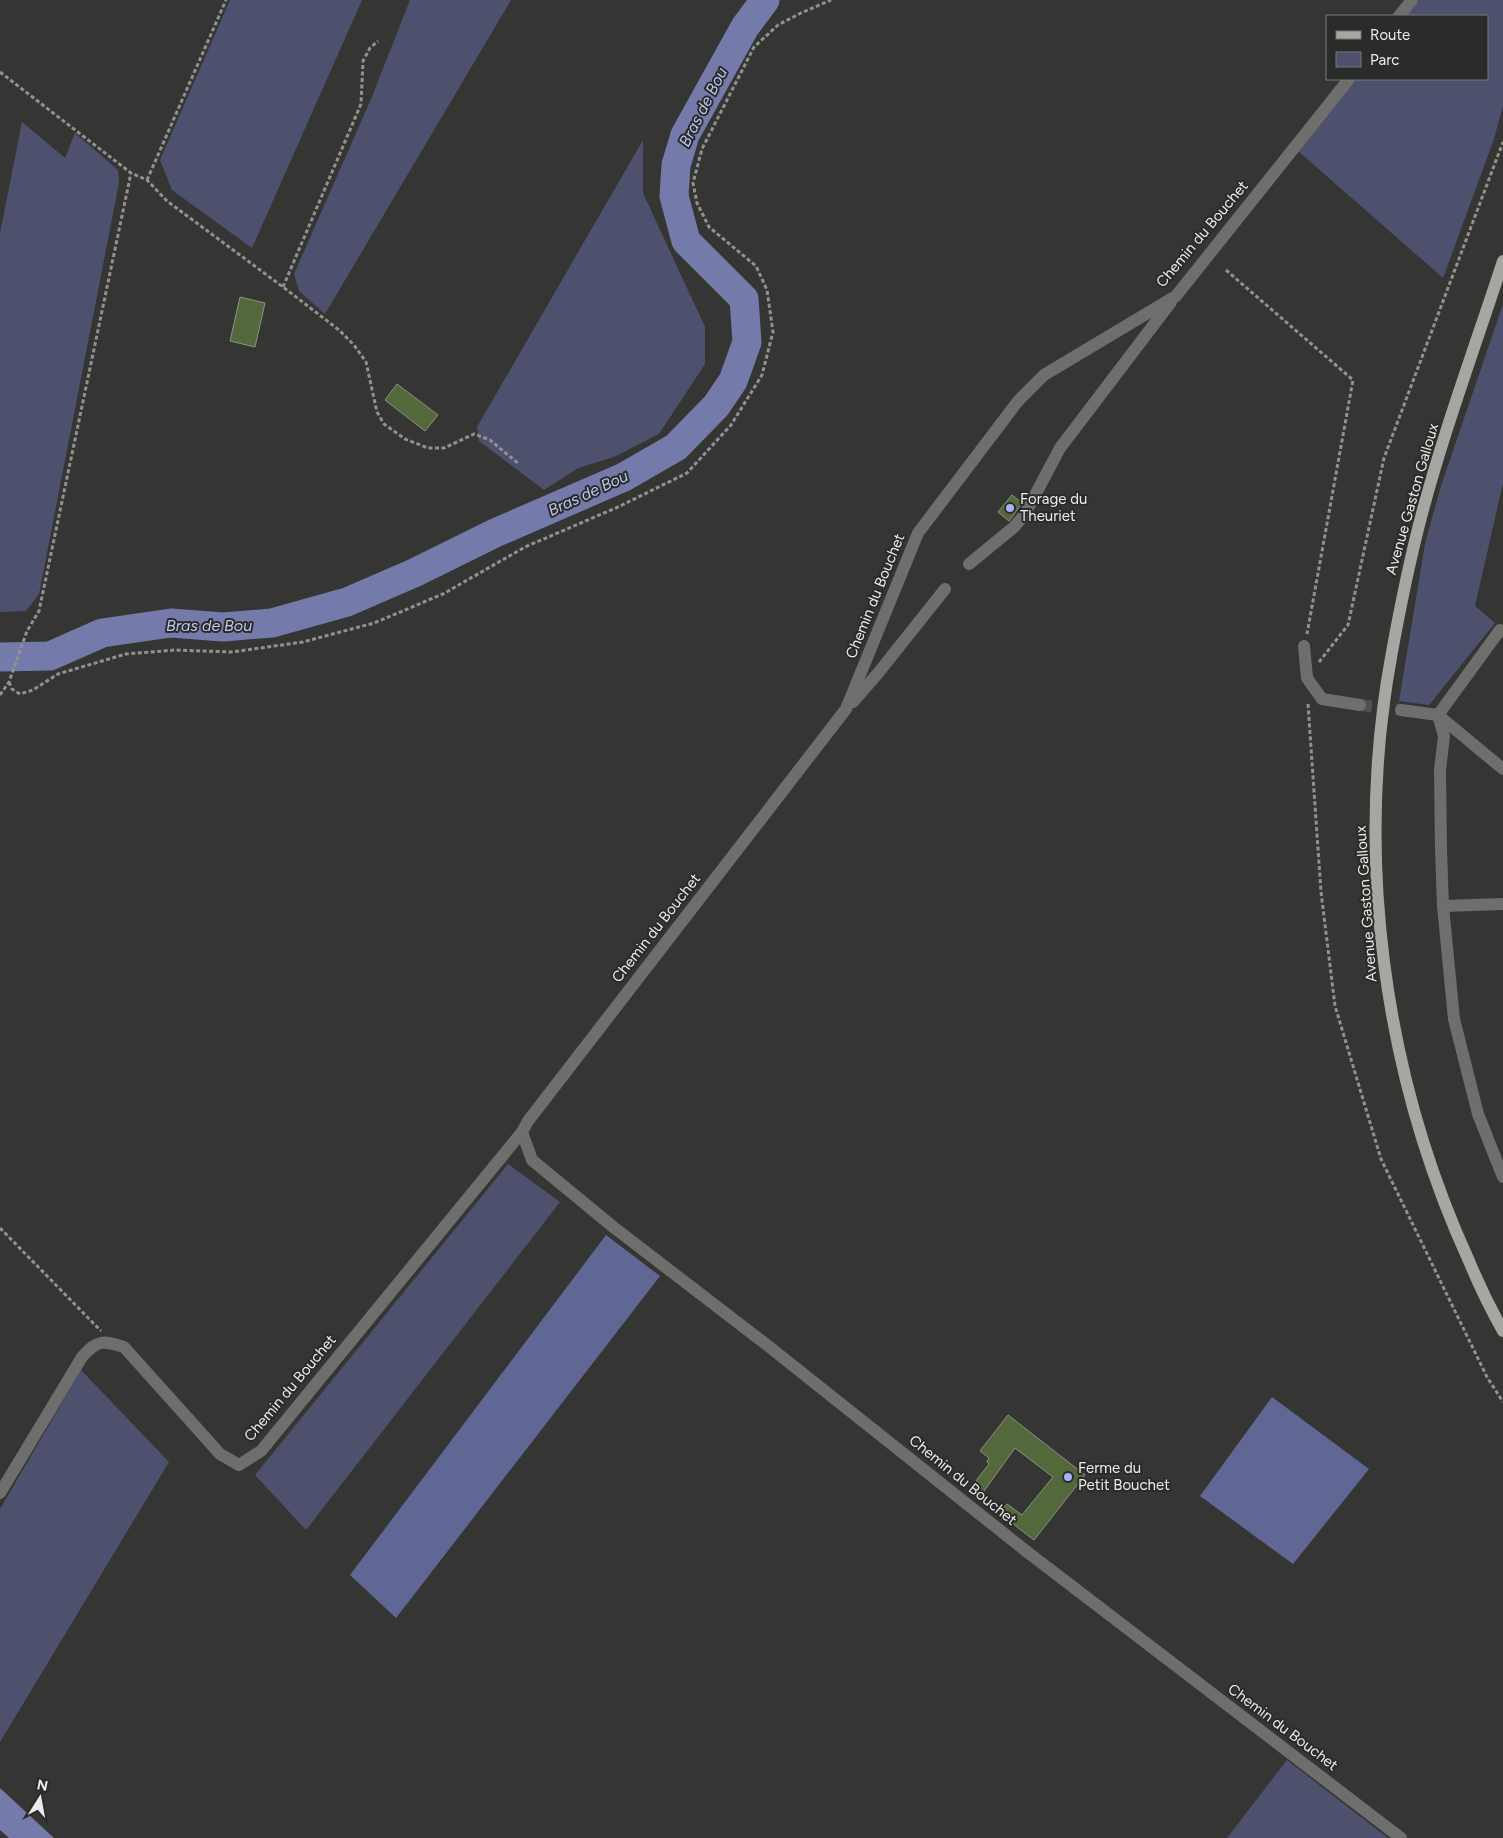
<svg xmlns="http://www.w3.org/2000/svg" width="1503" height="1838" font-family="Figtree,sans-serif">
  <rect width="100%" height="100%" fill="#353633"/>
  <g fill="#4d516d">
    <polygon points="230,0 362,0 252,248 172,190 160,160"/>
    <polygon points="410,0 511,0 325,314 299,291 294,274 371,99"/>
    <polygon points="1419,0 1503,0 1503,106 1494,139 1443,278 1298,151 1355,79 1487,79 1487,16 1406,16"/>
    <polygon points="22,122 65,158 75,133 118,170 119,183 39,594 26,611 0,612 0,233"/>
    <polygon points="643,140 643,193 705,327 705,364 659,434 614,457 578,468 544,490 479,441 477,427"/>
    <polygon points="1503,304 1503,483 1475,606 1495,623 1429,705 1399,701 1425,544 1440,489"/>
    <polygon points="508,1164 560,1202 306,1530 255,1475"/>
    <polygon points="81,1370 169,1462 0,1742 0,1509"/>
    <polygon points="1287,1760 1388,1838 1227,1838"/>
  </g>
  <g fill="#616795">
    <polygon points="606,1235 660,1276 396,1618 350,1575"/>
    <polygon points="1272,1397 1369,1469 1293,1564 1200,1496"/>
  </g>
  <polygon fill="#747aaa" points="0,1788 54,1838 9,1838 0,1830"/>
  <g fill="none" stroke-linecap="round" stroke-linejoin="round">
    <polyline stroke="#747aaa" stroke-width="29" points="0,657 50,656 102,633 171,623 223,627 272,623 347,602 414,573 495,533 624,477 676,447 716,406 733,381 747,342 744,299 686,241 674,196 676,165 685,135 745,27 765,0"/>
  </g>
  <g fill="#53693c" stroke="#8d8f8b">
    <polygon points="240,297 265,303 255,347 230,341"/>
    <polygon points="397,384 438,415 425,431 385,400"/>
    <polygon points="1012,495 1022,503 1009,521 998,512"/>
    <polygon points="1008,1415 1085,1475 1034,1540 999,1513 1007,1504 1022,1515 1053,1477 1015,1448 979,1498 969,1490 989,1464 987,1462 989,1458 980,1451"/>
  </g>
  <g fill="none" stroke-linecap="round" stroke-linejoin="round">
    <polyline stroke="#50514e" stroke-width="12" stroke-dasharray="12 6" stroke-linecap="butt" points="1360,705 1401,710"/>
    <g stroke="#919290" stroke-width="3" stroke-dasharray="4 2.5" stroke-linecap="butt">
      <polyline points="0,72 131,173 147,180 167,201 283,287 339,330 354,345 366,362 377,412 384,424 405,439 428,448 444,448 474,434 490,440 519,464"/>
      <polyline points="147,180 226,0"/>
      <polyline points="1226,270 1353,380 1307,634"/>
      <polyline points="283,287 361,104 363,61 370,48 378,41"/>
      <polyline points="1319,662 1348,625 1384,458 1503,142"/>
      <polyline points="9,682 12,689 20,694 33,690 58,674 126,654 175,650 232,652 303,642 374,623 443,594 525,547 618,507 687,473 731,425 762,375 773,332 767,290 756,266 709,227 697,203 693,183 702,149 754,47 778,25 801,13 831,0"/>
      <polyline points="0,695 9,682 27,631 39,611 131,173"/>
      <polyline points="1308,704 1321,892 1335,1006 1381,1159 1487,1377 1503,1402"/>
      <polyline points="0,1228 101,1331"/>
    </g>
    <g stroke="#6e6f6d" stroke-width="12">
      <polyline points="1399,16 1412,0"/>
      <polyline points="1349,79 1176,296 1044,375 1018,401 918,533 846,709 528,1121 522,1132 532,1160 612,1226 767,1345 1026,1551 1401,1838"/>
      <polyline points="969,564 1014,527 1025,514 1060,448 1171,302"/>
      <polyline points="1500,630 1438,715 1503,769"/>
      <polyline points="1304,646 1307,678 1322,699 1360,705"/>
      <polyline points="853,702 879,672 945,589"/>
      <polyline points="1401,710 1438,715 1444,736 1440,770 1441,850 1443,906 1454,1019 1478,1114 1503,1177"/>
      <polyline points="1443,906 1503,904"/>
      <path d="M0,1493L82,1357C98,1340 101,1340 124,1347L220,1454L239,1465L261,1451L522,1132"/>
    </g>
    <path stroke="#a5a7a3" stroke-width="12" d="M1503,261C1475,347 1443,433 1420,521C1409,564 1400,608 1392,652C1354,855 1383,1073 1469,1261C1479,1285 1490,1308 1503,1331"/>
  </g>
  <g fill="#a7b1fc" stroke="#2a2c29" stroke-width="2">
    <circle cx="1010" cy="508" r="5"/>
    <circle cx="1068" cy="1477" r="5"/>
  </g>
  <g text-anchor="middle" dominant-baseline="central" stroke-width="4" stroke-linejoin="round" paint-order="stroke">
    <g font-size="15" fill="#ebecea" stroke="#2a2c29">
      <text transform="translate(1202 234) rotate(-50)">Chemin du Bouchet</text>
      <text transform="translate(1412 499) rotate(-74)">Avenue Gaston Galloux</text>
      <text transform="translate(875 596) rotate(-68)">Chemin du Bouchet</text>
      <text transform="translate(1366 904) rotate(-94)">Avenue Gaston Galloux</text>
      <text transform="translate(656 928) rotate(-52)">Chemin du Bouchet</text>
      <text transform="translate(290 1388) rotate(-50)">Chemin du Bouchet</text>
      <text transform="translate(963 1480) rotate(39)">Chemin du Bouchet</text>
      <text transform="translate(1283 1727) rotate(37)">Chemin du Bouchet</text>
    </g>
    <g font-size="15" fill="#ebecea" stroke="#2a2c29" text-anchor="start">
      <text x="1020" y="499">Forage du<tspan x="1020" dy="17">Theuriet</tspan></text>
      <text x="1078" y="1468">Ferme du<tspan x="1078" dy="17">Petit Bouchet</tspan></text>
    </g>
    <g font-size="16" font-style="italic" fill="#c1c8f4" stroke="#2a2c29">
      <text transform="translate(703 107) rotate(-63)">Bras de Bou</text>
      <text transform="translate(588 493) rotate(-25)">Bras de Bou</text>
      <text x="209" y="625">Bras de Bou</text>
    </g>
  </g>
  <rect x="1326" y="15" width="162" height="65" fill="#2a2c29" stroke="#777976"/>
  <rect x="1336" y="31" width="25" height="8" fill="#a5a7a3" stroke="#777976"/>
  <text x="1370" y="40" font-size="15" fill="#ebecea">Route</text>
  <rect x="1336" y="52" width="25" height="15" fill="#4d516d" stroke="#777976"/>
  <text x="1370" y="65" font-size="15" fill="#ebecea">Parc</text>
  <g transform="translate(40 1798) rotate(11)" stroke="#2a2c29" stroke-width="4" paint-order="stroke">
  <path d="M0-4L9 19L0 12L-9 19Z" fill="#ebecea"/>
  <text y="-8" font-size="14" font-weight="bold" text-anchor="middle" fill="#ebecea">N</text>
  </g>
</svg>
